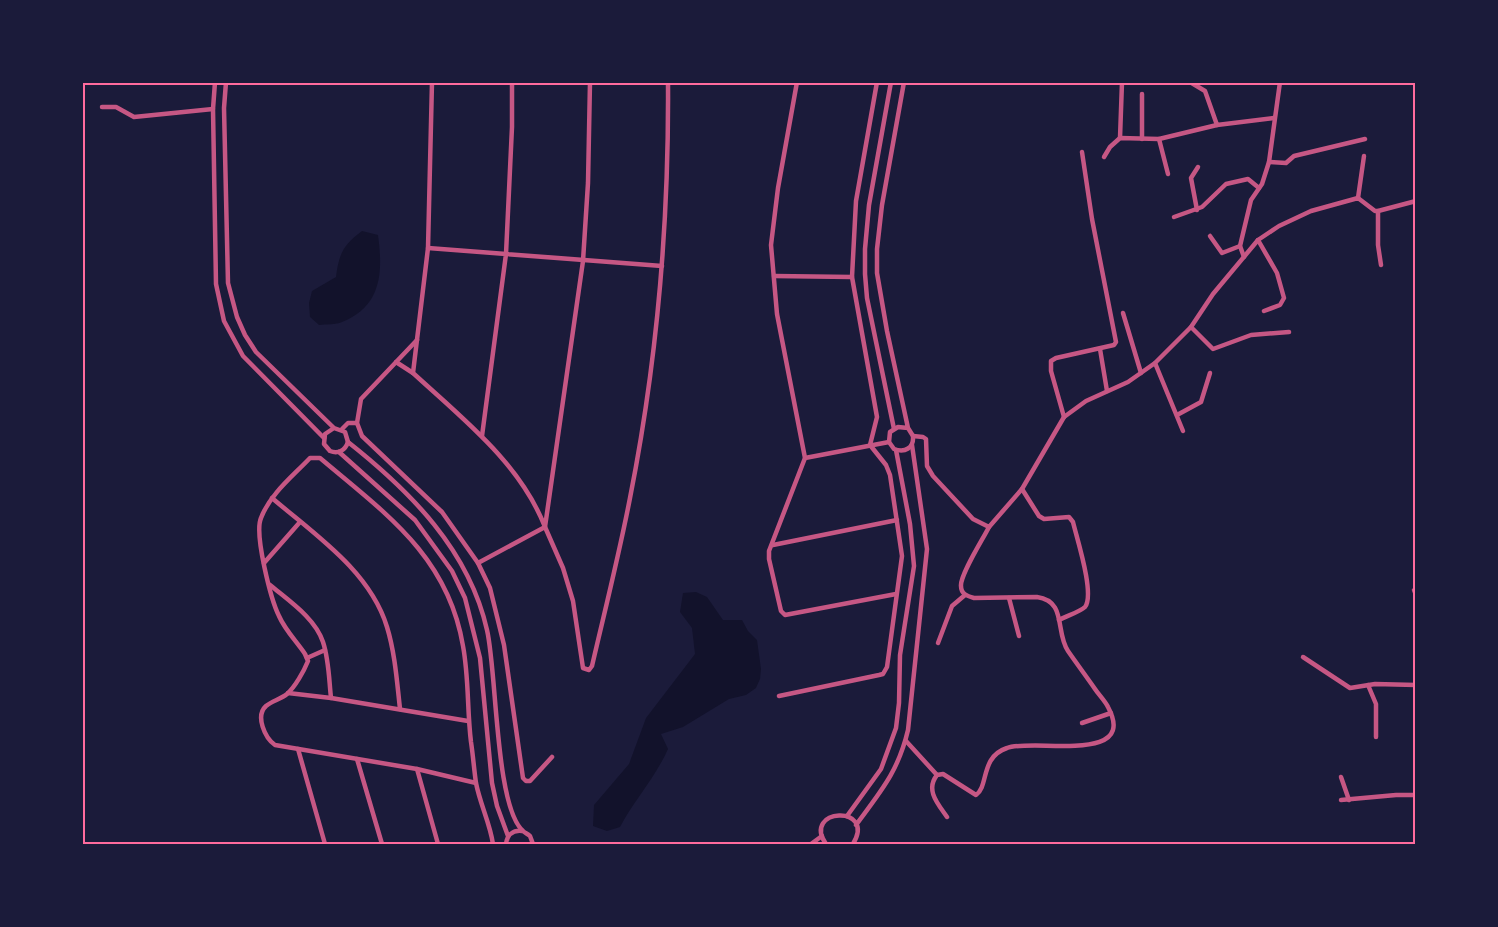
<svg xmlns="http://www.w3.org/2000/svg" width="1498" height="927" font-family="'Alegreya Sans',sans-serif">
  <rect width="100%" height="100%" fill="#1b1b3a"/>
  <g fill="#12122b">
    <path d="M362,231L378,235C383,272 382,306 342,322C336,325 326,324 319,325L310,317L309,303L312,291L336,277C339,254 343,245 362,231Z"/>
    <path d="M696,592L707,597L723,620H742L748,631L757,640L761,669L760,679L756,688L746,695L729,699L683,727L661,734L668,749C655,778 635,799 620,827L607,831L593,826L594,805L629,764L646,718L695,654L692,628L680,612L683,593Z"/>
  </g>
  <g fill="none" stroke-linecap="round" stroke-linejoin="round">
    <g stroke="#c65784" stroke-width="4.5">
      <polyline points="215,82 213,109 216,284 224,321 243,356 324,438"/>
      <path d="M226,82L224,108L228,283L237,317L245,335L256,352L334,428L345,432L348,442C345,451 338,454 330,451L324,444L325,434L334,428"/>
      <path d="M432,82L428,248L413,373C463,419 520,463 545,527L583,261L588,183L590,82"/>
      <polyline points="512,82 512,127 506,254 662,266"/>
      <polyline points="797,82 778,188 771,245 777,314 805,458 769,551 769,559 781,611 785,615 896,594"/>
      <polyline points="891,82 869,205 865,249 865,274 867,298 894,429"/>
      <path d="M904,82L882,205L877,249V273L887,331L908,428L913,436C914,448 905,453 894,449L889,442L890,432L898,427L908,428"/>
      <polyline points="1190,82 1205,91 1217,125 1274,118"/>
      <polyline points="102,107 116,107 134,117 213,109"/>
      <polyline points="1120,138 1122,82"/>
      <polyline points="1142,139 1142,94"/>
      <polyline points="1159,139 1168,174"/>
      <polyline points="1104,157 1110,147 1120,138 1159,139 1217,125"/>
      <polyline points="1269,162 1286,163 1294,156 1365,139"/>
      <polyline points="1358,198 1364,156"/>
      <polyline points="1197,210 1191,178 1198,167"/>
      <polyline points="1378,211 1378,245 1381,265"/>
      <polyline points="1174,217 1202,207 1226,184 1248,179 1259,188"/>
      <polyline points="1210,236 1222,253 1240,246"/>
      <polyline points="1258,240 1277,273 1284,298 1280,305 1264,311"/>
      <polyline points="428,248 506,254 482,436"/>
      <polyline points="1244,257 1240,246 1251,200 1262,184 1269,162 1280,82"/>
      <polyline points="774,276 852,277 856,201 877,82"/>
      <polyline points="1123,313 1141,373"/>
      <polyline points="1191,327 1213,349 1251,335 1289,332"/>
      <path d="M417,340L361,399L357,423L362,436L442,512L478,563L545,527L563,568L573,601L583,668L589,670L592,666C605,610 619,555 630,498C657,362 669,222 668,82"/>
      <polyline points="1100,349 1107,391"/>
      <polyline points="396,362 413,373"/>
      <polyline points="1155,363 1183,431"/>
      <polyline points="1177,415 1201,402 1210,373"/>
      <polyline points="1064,417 1051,371 1051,361 1056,358 1114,345 1116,342 1092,219 1082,152"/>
      <polyline points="342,429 348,423 357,423"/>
      <polyline points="913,436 923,437 926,439 927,466 933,476 973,519 989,527 1022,489 1064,417 1086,401 1128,382 1155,363 1191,327 1213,294 1258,240 1279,226 1311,211 1358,198 1375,211 1378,211 1416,201"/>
      <path d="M348,442C410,491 469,550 487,630C497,672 495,806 523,831C525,833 528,834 530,836L533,844"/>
      <polyline points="339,452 415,520 452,571 465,598 480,658 492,783 497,806 508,836"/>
      <polyline points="805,458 889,442"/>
      <path d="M1022,489L1039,516L1044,519L1069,517L1073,522C1077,539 1095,594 1085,607C1080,612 1066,616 1059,620"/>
      <path d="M272,498C314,534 370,571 387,627C395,653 397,682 400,709"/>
      <polyline points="773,545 897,520"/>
      <polyline points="264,563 300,522"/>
      <polyline points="478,563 490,588 504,645 523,778 526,781 530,781 552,757"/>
      <path d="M270,585C289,601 315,618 323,642C329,660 329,680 331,698"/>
      <polyline points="1414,590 1416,595"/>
      <polyline points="1009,598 1019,636"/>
      <polyline points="938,643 952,606 965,595"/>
      <polyline points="1303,657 1350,688 1375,684 1416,685"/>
      <polyline points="307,658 325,650"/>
      <polyline points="1368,685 1376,704 1376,737"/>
      <polyline points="288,693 331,698 468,721"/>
      <polyline points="779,696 879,675 883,674 887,667 902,556 890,475 886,465 870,445 877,417 852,277"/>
      <polyline points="1082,723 1111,713"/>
      <polyline points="906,741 937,775"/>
      <polyline points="298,749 325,844"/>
      <polyline points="357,759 382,844"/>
      <polyline points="417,769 438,844"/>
      <polyline points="1341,777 1349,800"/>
      <path d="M476,783L417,769L275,745C265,738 255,716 266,706C272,701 281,699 287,694C295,687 304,671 308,661L305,654C297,642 285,630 279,616C271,600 254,534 261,518C270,494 293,476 310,458H320C385,513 448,556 463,646C469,678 467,710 471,742C473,755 474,769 476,783C480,804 490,823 493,844"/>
      <polyline points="1341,800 1396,795 1416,795"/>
      <polyline points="847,816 881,769 896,728 899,703 900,655 914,566 910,524 896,450"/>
      <path d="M947,817C938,804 925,790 937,775L943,774L976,795C989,786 980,757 1007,748C1033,738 1139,765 1108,707C1105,701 1099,695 1095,689C1086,676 1077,664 1068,651C1055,632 1067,601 1037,597L974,598C967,596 961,594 961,586C960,575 983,539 989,527"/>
      <path d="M856,825C881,791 898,772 908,730L927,549L912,445"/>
      <path d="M506,844C507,835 513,830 522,831"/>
      <polyline points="811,844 822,836"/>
      <path d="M826,844C801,808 877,804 853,844"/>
    </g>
  </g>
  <rect width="1498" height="927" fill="none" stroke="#1b1b3a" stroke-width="168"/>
  <rect x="84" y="84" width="1330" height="759" fill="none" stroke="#ff6b9d" stroke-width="2"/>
</svg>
